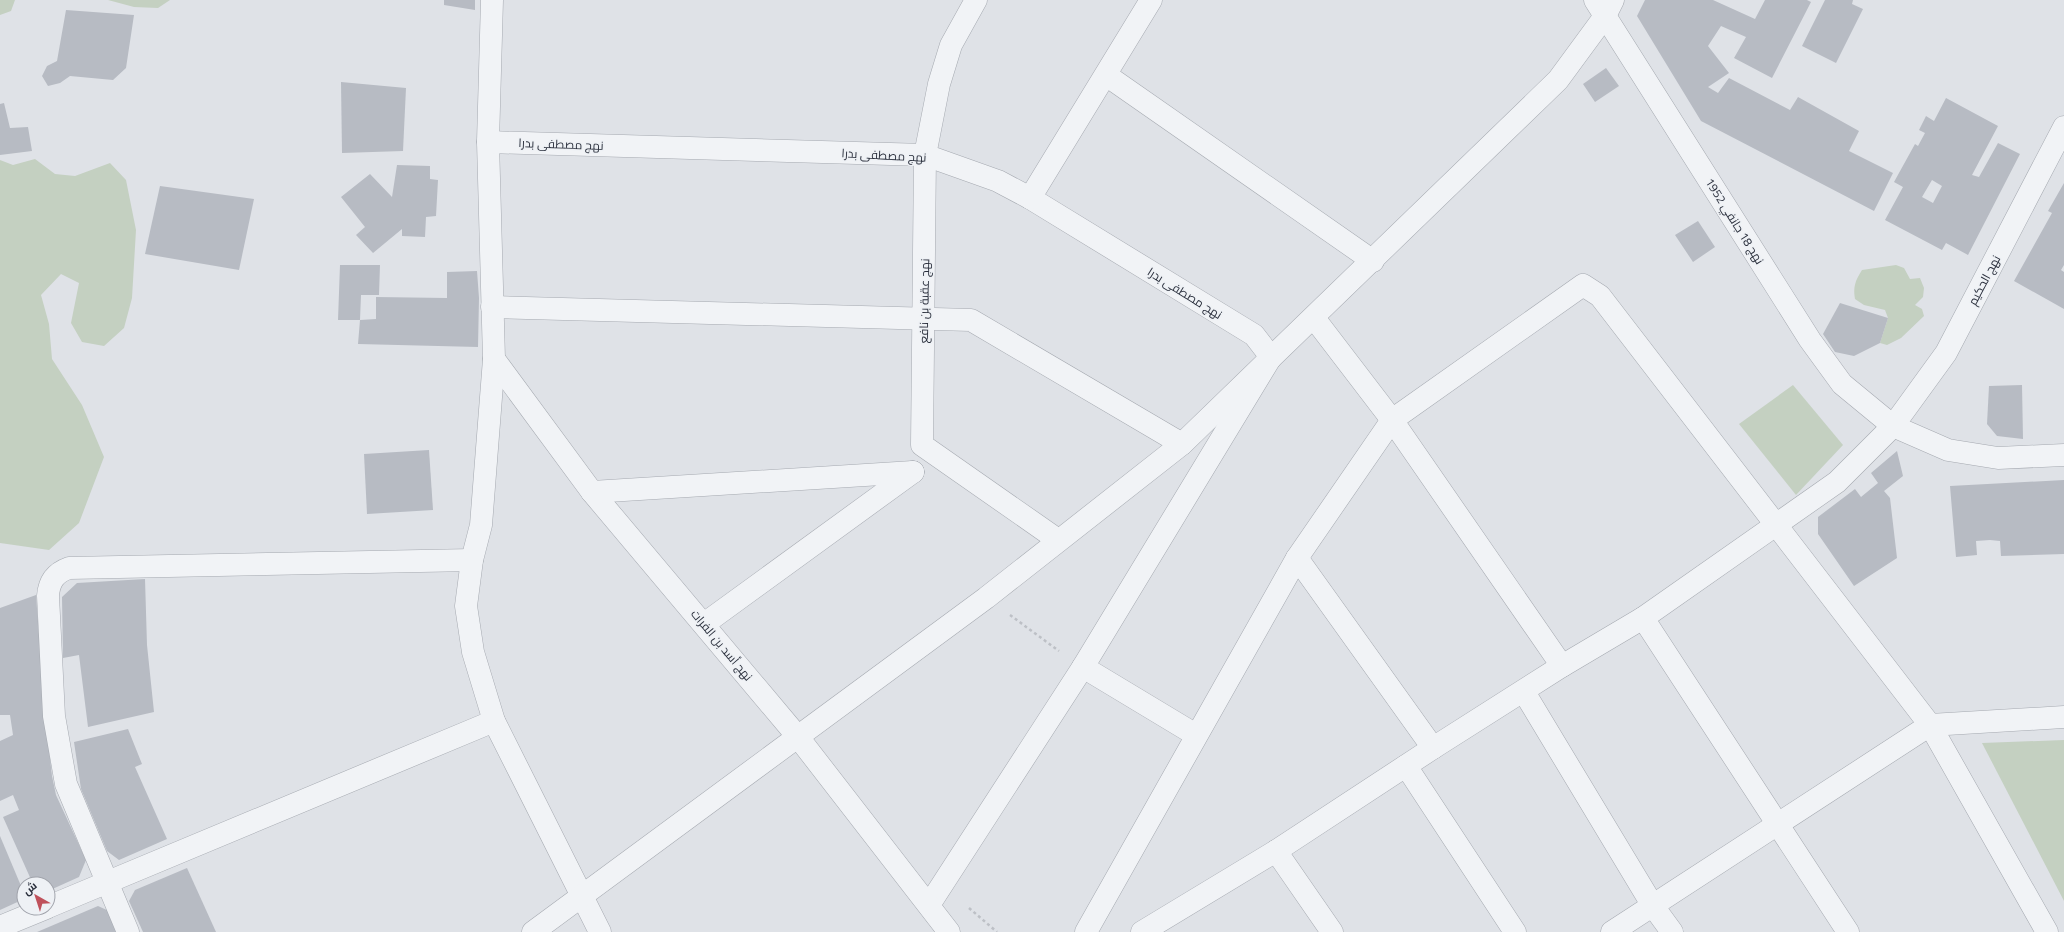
<svg xmlns="http://www.w3.org/2000/svg" width="2064" height="932" font-family="'Titillium Web',Cairo,sans-serif">
  <rect width="100%" height="100%" fill="#dfe2e7"/>
  <g fill="#c4d0c1">
    <polygon points="0,0 15,0 11,11 0,15"/>
    <polygon points="108,0 170,0 158,8 134,7"/>
    <polygon points="35,159 55,174 75,176 110,163 126,180 136,230 132,298 124,328 104,346 82,342 71,323 79,283 61,274 41,295 49,324 52,359 82,405 104,457 79,523 49,550 0,543 0,160 13,165"/>
    <path d="M1896,265L1904,268L1910,279L1920,278L1924,288L1923,297L1915,305L1922,309L1924,316L1901,338L1887,345L1880,343L1888,318L1885,310L1864,305L1855,299C1853,287 1855,281 1862,270Z"/>
    <polygon points="1793,385 1843,445 1796,495 1739,424"/>
    <polygon points="2064,740 2064,901 1982,743"/>
  </g>
  <g fill="#b7bbc3" fill-rule="evenodd">
    <polygon points="444,0 475,0 475,10 444,5"/>
    <polygon points="1645,0 1713,0 1755,19 1765,0 1807,0 1811,2 1772,78 1734,58 1746,37 1721,26 1708,46 1729,73 1708,87 1718,93 1729,78 1790,110 1798,97 1859,131 1849,151 1893,173 1874,211 1701,121 1637,16"/>
    <polygon points="1825,0 1853,0 1852,4 1863,9 1836,63 1802,46"/>
    <polygon points="66,10 134,15 126,68 113,80 70,76 60,83 48,86 42,76 47,66 57,61"/>
    <polygon points="1606,68 1619,86 1595,102 1583,84"/>
    <polygon points="341,82 406,88 403,151 342,153"/>
    <path d="M1946,98L1998,126L1972,175L1979,177L1998,143L2020,154L1968,255L1946,243L1942,250L1885,220L1903,187L1894,182L1915,144L1918,146L1925,133L1919,130L1926,116L1934,121ZM1932,180L1942,186L1933,203L1922,197Z"/>
    <polygon points="4,103 10,128 28,127 32,151 0,155 0,104"/>
    <polygon points="397,165 430,166 430,179 438,180 436,216 426,217 425,237 402,236 402,229 373,253 356,235 365,227 341,197 370,174 392,197"/>
    <polygon points="2064,183 2064,265 2061,270 2064,272 2064,309 2014,281 2052,213 2048,211"/>
    <polygon points="160,186 254,199 239,270 145,254"/>
    <polygon points="1698,221 1715,247 1693,262 1675,235"/>
    <polygon points="340,265 380,265 379,295 361,295 360,320 338,320"/>
    <polygon points="477,271 479,298 478,347 358,344 360,320 376,319 376,297 447,298 447,272"/>
    <polygon points="1840,303 1888,318 1880,343 1854,356 1835,352 1823,334"/>
    <polygon points="2022,385 2023,439 1997,436 1987,424 1989,386"/>
    <polygon points="429,450 433,510 367,514 364,454"/>
    <polygon points="1897,451 1903,476 1884,491 1890,498 1897,558 1854,586 1818,534 1818,517 1855,489 1861,497 1878,483 1871,473"/>
    <polygon points="2064,480 2064,554 2001,556 2000,541 1990,540 1976,541 1977,555 1956,557 1950,486"/>
    <polygon points="145,579 147,645 154,712 88,727 79,655 63,658 62,597 77,583"/>
    <polygon points="36,595 45,714 52,776 56,795 86,860 79,877 48,891 48,884 33,884 3,817 19,810 13,795 0,801 0,741 13,735 10,715 0,715 0,608"/>
    <polygon points="128,729 142,764 135,767 167,839 119,860 107,851 81,789 74,742"/>
    <polygon points="0,836 24,893 24,899 0,910"/>
    <polygon points="187,868 216,932 143,932 129,901 135,890"/>
    <polygon points="98,906 109,911 117,932 37,932"/>
  </g>
  <g fill="none" stroke-linecap="round" stroke-linejoin="round">
    <g stroke="#a5a9b0" stroke-width="23">
      <g id="minor">
        <polyline points="492,0 488,142 494,359 481,525 472,560 466,606 473,652 494,721 600,932"/>
        <polyline points="976,0 951,45 939,84 925,155 922,445 1058,540"/>
        <polyline points="1595,0 1810,340 1842,384 1893,426 1948,450 1998,458 2064,455"/>
        <polyline points="1106,75 1373,261"/>
        <polyline points="488,142 925,155 998,181 1030,198 1254,335 1271,357 1083,667 929,905"/>
        <polyline points="1030,198 1151,0"/>
        <polyline points="492,307 971,320 1182,444"/>
        <polyline points="1314,318 1392,420 1562,666"/>
        <polyline points="494,359 592,492 798,737 949,932"/>
        <polyline points="592,492 913,472"/>
        <polyline points="1297,558 1433,748"/>
        <polyline points="1643,618 1848,932"/>
        <polyline points="704,624 913,472"/>
        <polyline points="1083,667 1196,735"/>
        <polyline points="1524,692 1653,906 1672,932"/>
        <polyline points="1406,766 1515,932"/>
        <polyline points="1276,851 1332,932"/>
        <polyline points="48,907 494,721"/>
        <polyline points="0,927 46,908"/>
        <path d="M128,932L66,784L54,716L48,596C49,581 55,573 69,568L472,560"/>
        <polyline points="533,932 986,598 1182,444 1558,80 1605,16 1613,0"/>
        <polyline points="1086,932 1297,558 1392,420 1583,285 1600,296 1930,725 2047,932"/>
        <polyline points="1142,932 1276,851 1433,748 1562,666 1643,618 1837,482 1893,426 1946,353 2064,127"/>
        <polyline points="1612,932 1930,725 2064,717"/>
      </g>
    </g>
    <g stroke="#bdc0c6" stroke-width="2.5" stroke-dasharray="3 3" stroke-linecap="butt">
      <polyline points="1010,615 1059,651"/>
      <polyline points="969,908 997,932"/>
    </g>
    <use href="#minor" stroke="#f1f3f6" stroke-width="22"/>
  </g>
  <g text-anchor="middle" dominant-baseline="central" stroke-width="3" stroke-linejoin="round" paint-order="stroke">
    <g font-size="12" fill="#2a2f3c" stroke="#eef1f5">
      <text transform="translate(561 144) rotate(2)">نهج مصطفى بدرا</text>
      <text transform="translate(884 155) rotate(3)">نهج مصطفى بدرا</text>
      <text transform="translate(1735 221) rotate(58)">نهج 18 جانفي 1952</text>
      <text transform="translate(1984 280) rotate(-62)">نهج الحكيم</text>
      <text transform="translate(1185 293) rotate(32)">نهج مصطفى بدرا</text>
      <text transform="translate(924 301) rotate(-89)">نهج عقبة بن نافع</text>
      <text transform="translate(722 645) rotate(50)">نهج أسد بن الفرات</text>
    </g>
  </g>
  <g transform="translate(36 896) rotate(321)"><circle r="19" fill="#eef1f5" stroke="#a0a3ab"/>
  <path d="M0-3L7 15L0 10L-7 15Z" fill="#bf515b"/>
  <text y="-6" font-size="11" font-weight="bold" text-anchor="middle" fill="#2a2f3c">ش</text>
  </g>
</svg>
